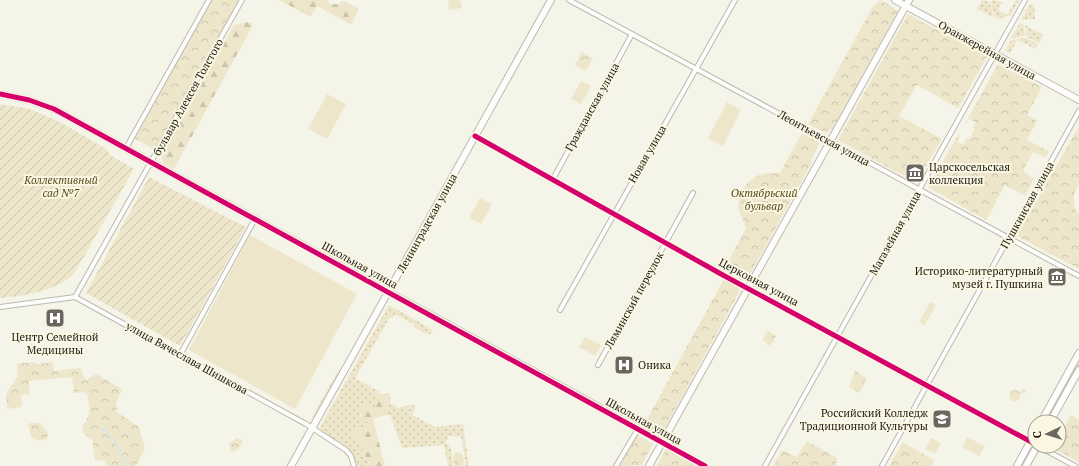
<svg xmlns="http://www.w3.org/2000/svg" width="1079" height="466" font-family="'PT Serif',serif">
  <defs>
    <pattern id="grass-dots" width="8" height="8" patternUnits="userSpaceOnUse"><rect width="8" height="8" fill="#ede6ca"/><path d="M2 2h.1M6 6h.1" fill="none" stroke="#cbc5ad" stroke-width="1.8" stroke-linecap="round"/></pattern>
    <pattern id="forest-firs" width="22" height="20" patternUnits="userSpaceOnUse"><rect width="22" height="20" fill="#ede6ca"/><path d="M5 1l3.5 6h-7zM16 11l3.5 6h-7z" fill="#cbc5ad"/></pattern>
    <pattern id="park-crowns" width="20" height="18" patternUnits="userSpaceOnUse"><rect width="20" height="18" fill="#ede6ca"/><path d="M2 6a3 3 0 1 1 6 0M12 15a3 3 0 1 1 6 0" fill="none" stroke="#cbc5ad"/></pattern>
    <pattern id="garden-furrows" width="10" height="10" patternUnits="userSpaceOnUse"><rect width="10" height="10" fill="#ede6ca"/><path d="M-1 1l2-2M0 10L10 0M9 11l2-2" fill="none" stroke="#cbc5ad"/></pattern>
  </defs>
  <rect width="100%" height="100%" fill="#f5f4e9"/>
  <g fill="url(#grass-dots)">
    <polygon points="982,0 990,2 993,17 977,9"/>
    <polygon points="992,0 1002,2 998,10 1007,15 1016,0 1019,0 1011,15 999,19 994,17 991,2"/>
    <polygon points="1030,4 1034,5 1035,19 1021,20"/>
    <polygon points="1020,23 1024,25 1025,36 1011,38"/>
    <polygon points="1025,25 1043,35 1039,43 1027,37"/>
    <polygon points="1026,38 1038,44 1036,49 1017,40 1010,54 1005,51 1011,40"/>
    <polygon points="389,305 433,330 431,334 426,334 414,327 415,325 395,314 393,318 390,317 355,378 380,392 375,394 377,400 376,408 362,412 359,417 362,421 369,422 366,427 356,429 351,436 358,441 370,466 357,466 348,448 321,431 320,427"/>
    <polygon points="1079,358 1079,366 1048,422 1043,422"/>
    <polygon points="338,371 338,375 314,418 312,417"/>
    <path d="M389,393L391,404L395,405L397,408L414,404L415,409L412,415L435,427L463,424L469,466H465C466,461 462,444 461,437L449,436L445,442L451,449L453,466H448L444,445L402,448L390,414L389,403L386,394Z"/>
  </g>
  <g fill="url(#forest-firs)">
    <polygon points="279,0 327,0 330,4 337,4 344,1 359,9 352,23 350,24 317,6 311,16 309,16"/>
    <polygon points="248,22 252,23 252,27 174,169 164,164 161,156 234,25"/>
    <polygon points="375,394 386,394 389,403 390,414 373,419 385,466 370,466 358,441 351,436 349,431 366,427 369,422 358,421 362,414 361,404 366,403 370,408 376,408 377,400 373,397"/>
  </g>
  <g fill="url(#park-crowns)">
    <polygon points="211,0 239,0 155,150 134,138"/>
    <polygon points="448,0 460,0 462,8 449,10"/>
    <polygon points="881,0 898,11 832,130 830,129 826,133 808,124 872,8"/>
    <polygon points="908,14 987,57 958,108 917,85 899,116 942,139 923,171 911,165 904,176 838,140"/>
    <polygon points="582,52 593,58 586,71 575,65"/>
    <polygon points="998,64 1042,87 1027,115 1037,121 1027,140 1049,151 1046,158 1033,152 1023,171 1034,179 1025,196 1005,185 986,220 928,187 958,135 960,136 957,141 963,145 967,138 969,139 975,129 973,127 976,122 969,119 966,124 965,124"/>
    <path d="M1079,126V184C1072,193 1072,206 1079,215V269L1017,236Z"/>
    <path d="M802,133L820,143L811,160L812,162L748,278L743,281L724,270L746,228C744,222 741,216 739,210C738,204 739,196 742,192C750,175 763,172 780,173Z"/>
    <polygon points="724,279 738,287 740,291 662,433 659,433 644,425"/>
    <polygon points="767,330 776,336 770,346 763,340"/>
    <path d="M32,362L38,364L53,362L54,371L80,368L86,380L96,374L122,389L116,403L117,412L139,427L145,448L136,466H107L104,460L95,461L92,439C74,430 87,424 89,413C90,407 88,400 87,394L83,392L74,393L72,377L29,381L30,394L21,395L22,407L7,409L6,394L18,376L17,364Z"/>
    <polygon points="855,371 867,378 860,393 849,387"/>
    <polygon points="1024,388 1027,392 1021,393 1019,400 1014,402 1010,399 1009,394 1011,391 1016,390 1020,392"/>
    <polygon points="1071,415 1079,420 1079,462 1053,448 1059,446 1059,437"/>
    <polygon points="30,423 40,423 48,433 47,439 39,441 31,437 28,425"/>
    <polygon points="637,435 653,444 642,464 643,465 620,466"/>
    <path d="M237,438L243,441C241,447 237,451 231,452L229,443Z"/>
    <polygon points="807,441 837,458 836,466 773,466 782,450 797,457"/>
    <polygon points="903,442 934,460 931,466 889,466"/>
    <polygon points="666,449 697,466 657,466"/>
    <polygon points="456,452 461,453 464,460 463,466 454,465 453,457"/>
  </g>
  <g fill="url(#garden-furrows)">
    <path d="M0,104L30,109L62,123L106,149L110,155L134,169L74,274C56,291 25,296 0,298Z"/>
    <polygon points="149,177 246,227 180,346 86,293"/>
  </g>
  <g fill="#ede6ca">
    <polygon points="581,81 591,86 581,104 571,99"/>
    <polygon points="327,94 346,104 327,139 308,129"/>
    <polygon points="727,102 741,110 723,146 708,138"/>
    <polygon points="480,198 492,204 481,224 469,218"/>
    <polygon points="250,235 357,294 295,409 189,350"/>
    <polygon points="930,302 936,305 925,325 919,322"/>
    <polygon points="585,337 601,345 595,356 579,347"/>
    <polygon points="967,437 985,446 979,456 962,447"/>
    <polygon points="931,438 941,443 935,454 925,449"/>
  </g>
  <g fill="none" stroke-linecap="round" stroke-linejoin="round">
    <path stroke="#d1e8f7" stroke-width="1.5" d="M102,428C114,438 124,450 125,466"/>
    <g stroke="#bbbab1" stroke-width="6">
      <g id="street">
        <polyline points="569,0 1079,276"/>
        <polyline points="475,136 721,274 1035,444"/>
        <polyline points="126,148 209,0"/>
        <polyline points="553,179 632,34"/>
        <polyline points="75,297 242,0"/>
        <polyline points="0,307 75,297 306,424 346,450 351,456 354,466"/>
        <polyline points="560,310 735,0"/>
        <polyline points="180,355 255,219"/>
        <polyline points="598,365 693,193"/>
        <polyline points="663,442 705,466"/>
        <polyline points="1038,446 1075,466"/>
        <polyline points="616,466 638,429"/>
        <polyline points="765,466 1025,0"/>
        <polyline points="882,466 1079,111"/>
      </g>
    </g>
    <g stroke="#bbbab1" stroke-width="8">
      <g id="secondary">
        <polyline points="895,0 1079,100"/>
        <polyline points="0,94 29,100 54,109 663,442"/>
        <polyline points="1041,422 1079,353"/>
        <polyline points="1050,422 1079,370"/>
        <polyline points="291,466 551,0"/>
        <polyline points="649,466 909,0"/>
        <polyline points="1017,466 1035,433"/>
        <polyline points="1026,466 1037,446"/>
      </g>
    </g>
    <use href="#street" stroke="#fefdfc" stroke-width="4"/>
    <use href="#secondary" stroke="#fefdfc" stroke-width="6"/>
    <g stroke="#fbf7e3" stroke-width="8">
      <g id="cycleway">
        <polyline points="0,94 29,100 54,109 705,466"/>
        <polyline points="475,136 721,274 1035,444"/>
      </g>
    </g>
    <use href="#cycleway" stroke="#d6006c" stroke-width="5"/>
  </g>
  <defs>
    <g id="museum-square" transform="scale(1)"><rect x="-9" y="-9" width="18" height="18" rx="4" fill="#69675f" stroke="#fbf7e3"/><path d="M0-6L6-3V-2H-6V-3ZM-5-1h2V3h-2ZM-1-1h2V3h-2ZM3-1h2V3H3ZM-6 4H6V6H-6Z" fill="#fff"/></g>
    <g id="hospital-square" transform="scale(1)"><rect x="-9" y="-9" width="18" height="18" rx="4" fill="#69675f" stroke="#fbf7e3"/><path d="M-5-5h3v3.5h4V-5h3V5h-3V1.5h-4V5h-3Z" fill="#fff"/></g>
    <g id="university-square" transform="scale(1)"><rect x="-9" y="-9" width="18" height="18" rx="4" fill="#69675f" stroke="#fbf7e3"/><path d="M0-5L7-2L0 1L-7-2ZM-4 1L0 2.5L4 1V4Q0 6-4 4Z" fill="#fff"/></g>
  </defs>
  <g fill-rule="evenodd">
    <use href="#museum-square" x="915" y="173"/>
    <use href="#museum-square" x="1057" y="277"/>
    <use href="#hospital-square" x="55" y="318"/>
    <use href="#hospital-square" x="624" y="365"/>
    <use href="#university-square" x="942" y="419"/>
  </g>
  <g text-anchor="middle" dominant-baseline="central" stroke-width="4" stroke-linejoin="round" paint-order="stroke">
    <g font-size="11" fill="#1d1b14" stroke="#fbf7e3">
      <text transform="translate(987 50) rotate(29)">Оранжерейная улица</text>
      <text transform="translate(188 97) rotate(-61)">бульвар Алексея Толстого</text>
      <text transform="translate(592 107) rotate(-61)">Гражданская улица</text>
      <text transform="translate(824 138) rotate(29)">Леонтьевская улица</text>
      <text transform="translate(647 154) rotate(-60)">Новая улица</text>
      <text transform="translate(1027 205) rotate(-61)">Пушкинская улица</text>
      <text transform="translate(427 223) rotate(-61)">Ленинградская улица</text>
      <text transform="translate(895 233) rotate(-61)">Магазейная улица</text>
      <text transform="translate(360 265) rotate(29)">Школьная улица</text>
      <text transform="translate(759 282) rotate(28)">Церковная улица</text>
      <text transform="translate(634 300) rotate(-61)">Ляминский переулок</text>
      <text transform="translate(187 358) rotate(29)">улица Вячеслава Шишкова</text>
      <text transform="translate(644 421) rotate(29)">Школьная улица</text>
    </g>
    <g font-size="11" fill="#1d1b14" stroke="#fbf7e3" text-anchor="start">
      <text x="929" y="167">Царскосельская<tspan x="929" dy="13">коллекция</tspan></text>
      <text x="1043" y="271" text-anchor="end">Историко-литературный<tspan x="1043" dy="13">музей г. Пушкина</tspan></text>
      <text x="55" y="337" text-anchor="middle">Центр Семейной<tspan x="55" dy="13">Медицины</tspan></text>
      <text x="638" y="365">Оника</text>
      <text x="928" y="413" text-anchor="end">Российский Колледж<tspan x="928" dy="13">Традиционной Культуры</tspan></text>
    </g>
    <g font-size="11" font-style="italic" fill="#554919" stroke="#fbf7e3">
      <text x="61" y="180">Коллективный<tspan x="61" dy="13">сад №7</tspan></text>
      <text x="764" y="193">Октябрьский<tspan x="764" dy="13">бульвар</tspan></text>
    </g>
  </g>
  <g transform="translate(1047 434) rotate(266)"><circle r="19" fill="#fbf7e3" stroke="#a29f90"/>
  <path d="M0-3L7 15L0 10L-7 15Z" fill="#69675f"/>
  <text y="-6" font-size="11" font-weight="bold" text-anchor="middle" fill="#1d1b14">С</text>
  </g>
</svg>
